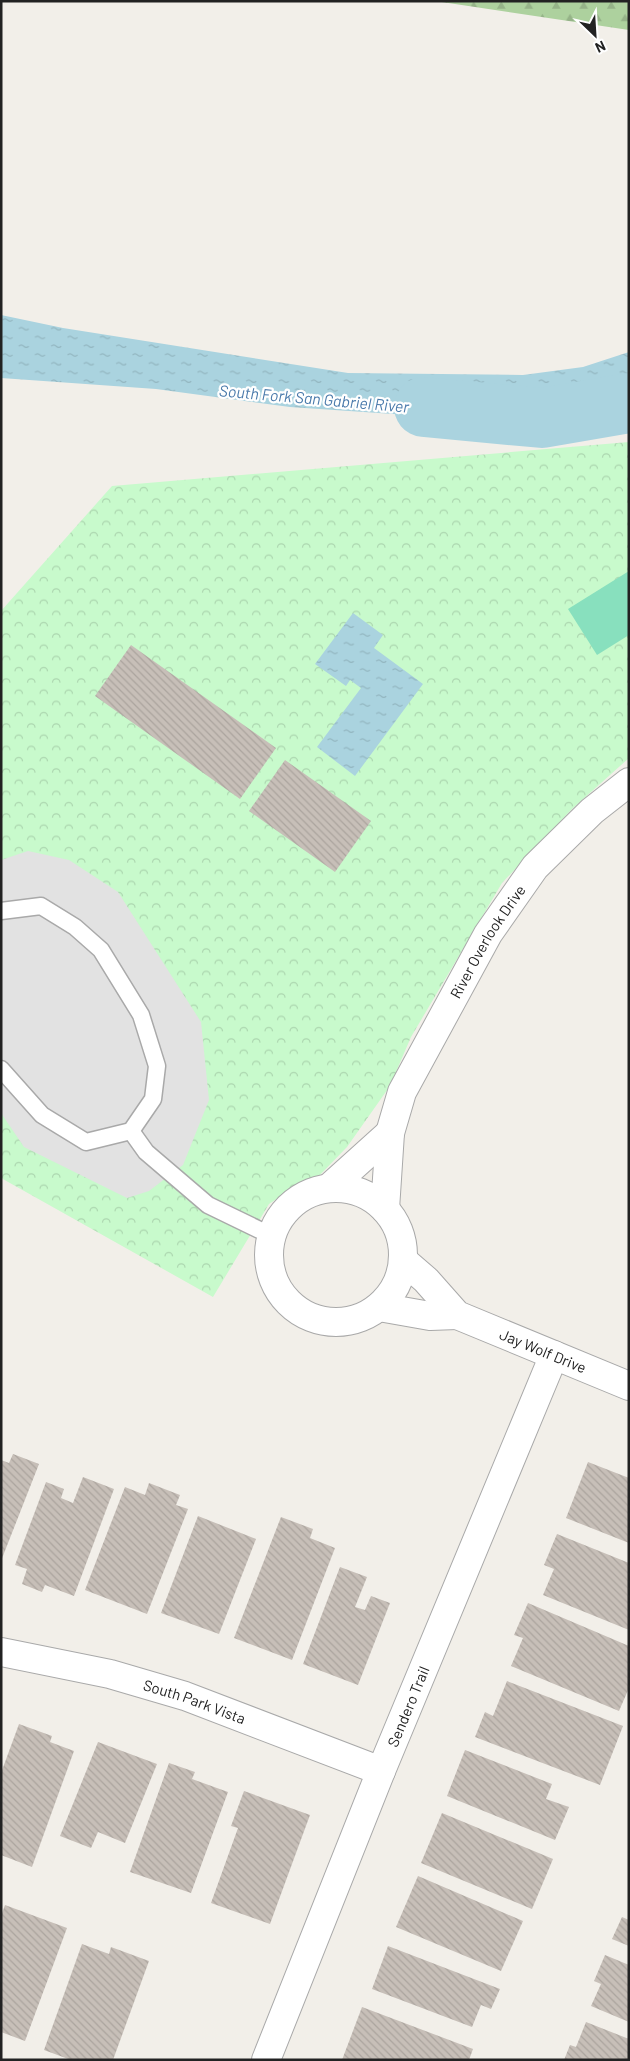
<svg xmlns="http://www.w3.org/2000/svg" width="630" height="2061" font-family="Barlow,sans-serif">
  <defs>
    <pattern id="forest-firs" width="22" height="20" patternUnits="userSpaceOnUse" patternTransform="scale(1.25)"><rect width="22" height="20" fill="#add19e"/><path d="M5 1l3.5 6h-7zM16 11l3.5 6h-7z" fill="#95b388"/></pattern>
    <pattern id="park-crowns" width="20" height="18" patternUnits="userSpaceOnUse" patternTransform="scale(1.25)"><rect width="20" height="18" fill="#c8facc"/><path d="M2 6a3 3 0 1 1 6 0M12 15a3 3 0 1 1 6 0" fill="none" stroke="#acd6af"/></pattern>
    <pattern id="water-ripples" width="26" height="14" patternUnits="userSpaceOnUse" patternTransform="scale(1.25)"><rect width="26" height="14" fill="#aad3df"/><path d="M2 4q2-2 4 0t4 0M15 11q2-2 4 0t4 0" fill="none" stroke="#92b5bf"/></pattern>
    <pattern id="building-back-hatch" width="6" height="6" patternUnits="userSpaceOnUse" patternTransform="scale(1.25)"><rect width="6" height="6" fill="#c7bfb8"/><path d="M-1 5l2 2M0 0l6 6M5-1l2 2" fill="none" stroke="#aba49e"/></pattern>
  </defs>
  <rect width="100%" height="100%" fill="#f2efe9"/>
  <polygon fill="url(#forest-firs)" points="435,1 629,1 629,30"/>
  <polygon fill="url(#park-crowns)" points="629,442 629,758 572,809 502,883 411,1037 390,1086 347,1147 315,1180 281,1196 269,1204 213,1297 1,1178 1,611 112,486"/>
  <polygon fill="#88e0be" points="629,571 629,635 597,655 568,609"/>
  <polygon fill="#e2e2e2" points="28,851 69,860 118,892 201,1022 209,1100 183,1165 149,1191 127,1198 24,1147 1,1113 1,860"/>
  <g fill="url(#water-ripples)">
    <polygon points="1,315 63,328 348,373 523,375 583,367 629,352 629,410 575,414 408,415 290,407 156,389 1,378"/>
    <polygon points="353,613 383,635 374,648 423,684 355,776 317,747 361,688 350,680 346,686 315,664"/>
  </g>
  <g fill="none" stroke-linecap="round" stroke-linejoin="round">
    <polyline stroke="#aad3df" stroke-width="60" points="424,407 542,418 629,403"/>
  </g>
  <g fill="url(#building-back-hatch)">
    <polygon points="131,645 276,748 240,799 95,696"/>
    <polygon points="285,760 371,821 335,872 249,811"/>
    <polygon points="13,1454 39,1464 1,1561 1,1460 9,1463"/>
    <polygon points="588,1462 629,1478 629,1543 566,1518"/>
    <polygon points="83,1477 114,1489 74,1596 45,1585 42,1592 22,1584 27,1569 15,1565 46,1482 64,1489 61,1498 73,1503"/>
    <polygon points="149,1483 180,1495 176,1505 188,1509 147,1614 85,1590 125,1487 145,1495"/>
    <polygon points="198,1516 256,1539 219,1634 161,1613"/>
    <polygon points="281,1517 313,1529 310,1538 335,1548 292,1660 234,1638"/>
    <polygon points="557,1534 629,1563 629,1630 543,1595 554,1569 544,1565"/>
    <polygon points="340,1567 367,1577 355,1607 365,1610 371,1596 390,1603 358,1685 303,1664"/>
    <polygon points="528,1603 629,1646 629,1688 619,1711 511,1666 523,1638 514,1635"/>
    <polygon points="507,1681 623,1726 600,1785 475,1737 485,1712 493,1716"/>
    <polygon points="19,1724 52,1736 50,1742 74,1751 32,1867 1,1855 1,1773"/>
    <polygon points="98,1742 157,1764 125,1843 98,1832 91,1848 60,1836"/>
    <polygon points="465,1750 552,1784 546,1799 569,1807 555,1840 447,1796"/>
    <polygon points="169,1763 195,1772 192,1779 228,1792 191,1893 130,1872"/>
    <polygon points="244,1791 310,1815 270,1924 211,1903 238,1828 231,1826"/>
    <polygon points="442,1813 553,1859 532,1909 421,1863"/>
    <polygon points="418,1876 523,1921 501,1971 396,1927"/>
    <polygon points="5,1905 67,1928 25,2041 1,2032 1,1916"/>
    <polygon points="622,1917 629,1920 629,1946 612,1939"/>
    <polygon points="82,1944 109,1954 111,1947 149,1961 113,2060 71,2060 44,2050"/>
    <polygon points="388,1946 500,1989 491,2009 481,2005 472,2027 372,1989"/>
    <polygon points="605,1955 629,1965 629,2022 591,2006 601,1984 594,1981"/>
    <polygon points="362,2007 473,2049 469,2060 342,2060"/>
    <polygon points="586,2022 629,2039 629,2060 564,2060 570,2045 576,2047"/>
  </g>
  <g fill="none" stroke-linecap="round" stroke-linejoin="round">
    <g stroke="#a9a9a9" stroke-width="19">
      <g id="lane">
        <polyline points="1,911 41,906 75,927 101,950 141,1015 157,1066 153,1099 131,1131 86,1142 42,1115 1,1069"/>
        <polyline points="131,1131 146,1152 208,1205 272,1236"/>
      </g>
    </g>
    <g stroke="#a9a9a9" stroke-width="30">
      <g id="street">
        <circle cx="336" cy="1255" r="67"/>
        <polyline points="329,1188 390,1133"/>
        <path id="s1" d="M385,1209L390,1133L402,1092L488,934L535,867L592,811L629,782"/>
        <path id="s2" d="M404,1261L426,1280L457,1315L629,1386"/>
        <polyline points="379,1307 430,1316 457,1315"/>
        <path id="s3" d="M1,1652L110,1674L185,1696L381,1771"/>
        <path id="s4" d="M266,2060L381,1771L554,1355"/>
      </g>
    </g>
    <use href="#lane" stroke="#fff" stroke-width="16"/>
    <use href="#street" stroke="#fff" stroke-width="28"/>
  </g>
  <g text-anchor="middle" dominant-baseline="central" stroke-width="4.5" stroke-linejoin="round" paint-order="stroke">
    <g font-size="15" fill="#222" stroke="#fff">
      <text stroke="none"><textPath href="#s1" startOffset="292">River Overlook Drive</textPath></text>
      <text stroke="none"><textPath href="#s2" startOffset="169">Jay Wolf Drive</textPath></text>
      <text stroke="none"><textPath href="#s3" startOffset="200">South Park Vista</textPath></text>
      <text stroke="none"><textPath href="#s4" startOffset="381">Sendero Trail</textPath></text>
    </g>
    <g font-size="16" font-style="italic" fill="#4a7aab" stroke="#fff">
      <text transform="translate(314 398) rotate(5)">South Fork San Gabriel River</text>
    </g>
  </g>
  <rect width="630" height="2061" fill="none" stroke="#222222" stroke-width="5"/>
  <g transform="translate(595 35) rotate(155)" stroke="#ffffff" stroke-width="4" paint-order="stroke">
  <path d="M0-4L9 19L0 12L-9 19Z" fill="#222222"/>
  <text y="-8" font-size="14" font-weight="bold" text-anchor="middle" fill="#222222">N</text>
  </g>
</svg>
